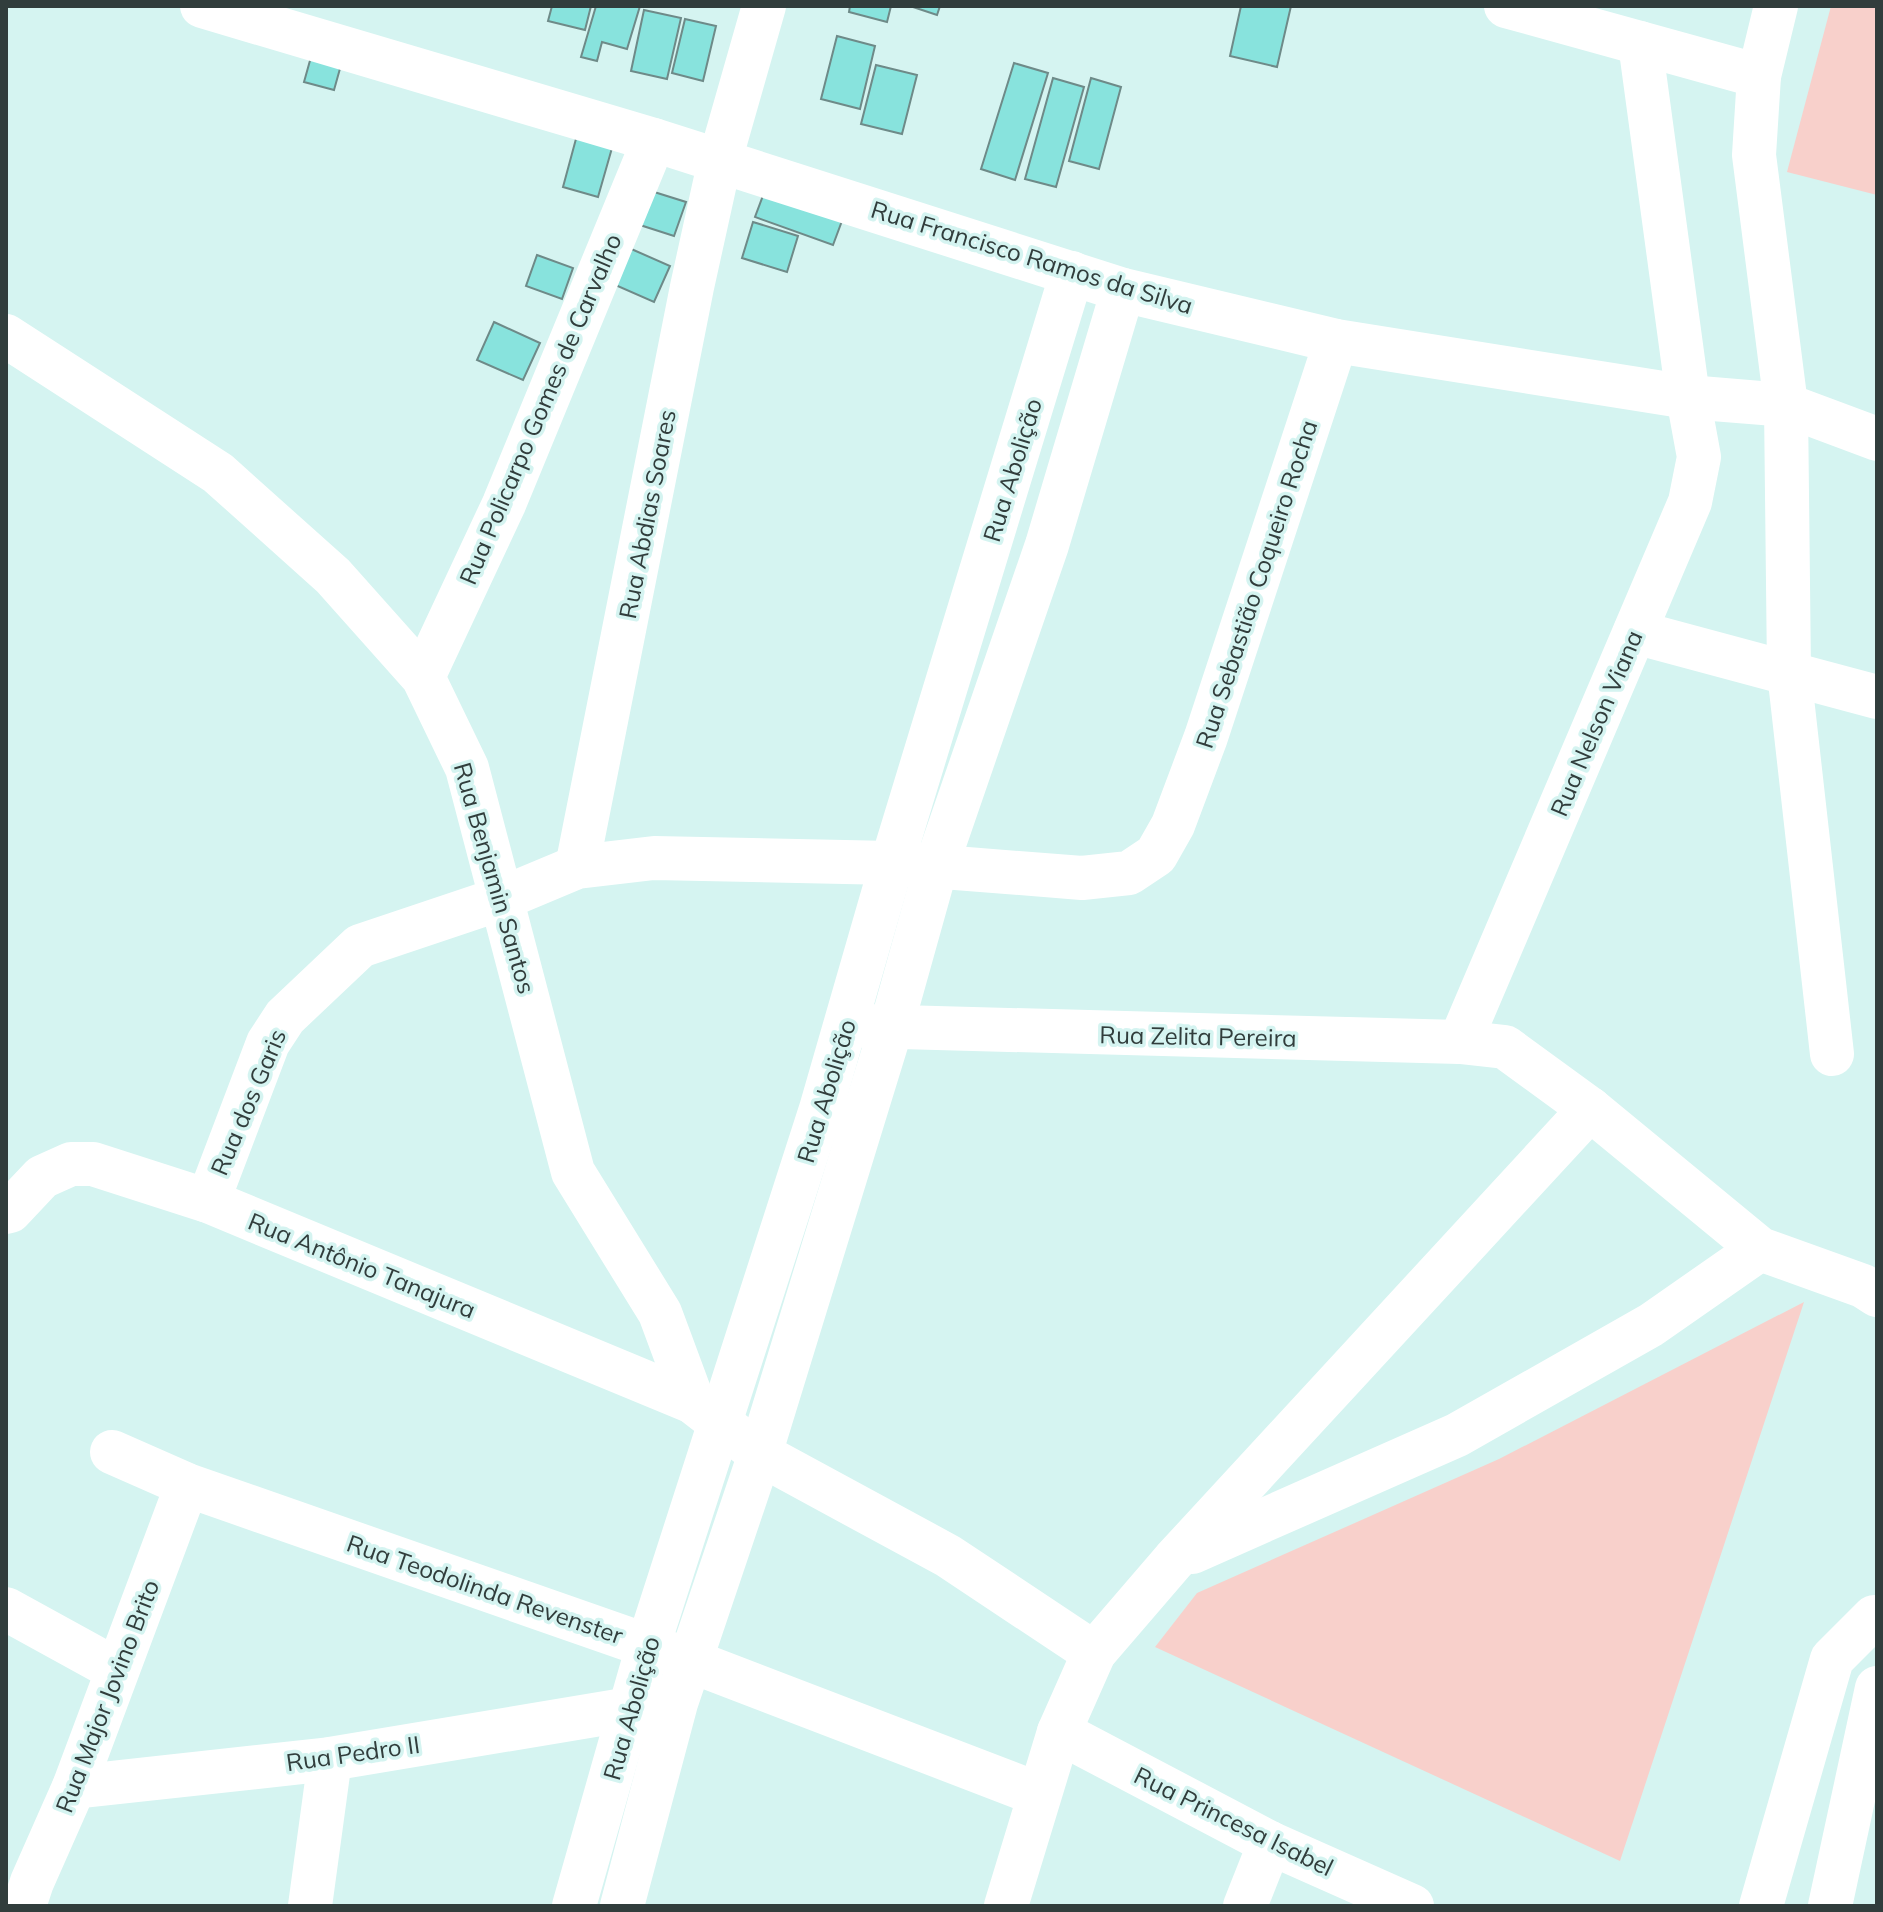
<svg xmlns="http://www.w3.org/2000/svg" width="1883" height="1912" font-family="Mulish,sans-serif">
  <rect width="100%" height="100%" fill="#d5f4f1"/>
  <g fill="#f8d0cb">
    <polygon points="1831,6 1877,6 1877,195 1787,172"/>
    <polygon points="1804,1302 1620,1861 1155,1647 1197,1593 1499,1459"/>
  </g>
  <g fill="#88e3dd" stroke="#6e8a88" stroke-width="2">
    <polygon points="552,6 591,6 585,30 548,21"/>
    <polygon points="596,6 640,6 627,49 602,42 597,61 581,57"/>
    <polygon points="850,6 891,6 887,22 849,12"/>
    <polygon points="910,6 940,6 937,15"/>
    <polygon points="1241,6 1291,6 1277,67 1230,56"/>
    <polygon points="644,10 681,18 667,79 631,71"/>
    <polygon points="685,19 716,26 703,81 672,73"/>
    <polygon points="837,36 875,46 860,109 821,99"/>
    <polygon points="311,57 341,65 334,90 304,82"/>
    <polygon points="1014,63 1048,73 1015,180 981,169"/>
    <polygon points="876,65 917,75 902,134 861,124"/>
    <polygon points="1053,78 1084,87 1056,187 1025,179"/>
    <polygon points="1091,78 1121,87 1099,169 1069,161"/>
    <polygon points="580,124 616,134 598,197 563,187"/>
    <polygon points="768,182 846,210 833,245 755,217"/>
    <polygon points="651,191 686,202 674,236 640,225"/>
    <polygon points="753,222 798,236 787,272 742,258"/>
    <polygon points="629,248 670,266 654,302 613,284"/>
    <polygon points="537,255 573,268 562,299 526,286"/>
    <polygon points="494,322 540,343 523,380 477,360"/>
  </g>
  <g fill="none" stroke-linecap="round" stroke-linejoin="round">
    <g stroke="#fff" stroke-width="44">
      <polyline points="202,6 654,140 1123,290 1336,341 1688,397 1786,405 1877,439"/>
      <polyline points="1506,6 1759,76"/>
      <polyline points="1776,6 1759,76 1754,155 1786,405 1789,672 1832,1054"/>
      <polyline points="6,336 218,473 333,576 423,677 467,768 573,1172 660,1313 693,1402"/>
      <polyline points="1635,632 1877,697"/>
      <polyline points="423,677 504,504 654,140"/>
      <polyline points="577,867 692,287 720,160 764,6"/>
      <polyline points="864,1026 1460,1042 1505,1047 1590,1109 1760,1249 1863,1286 1877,1295"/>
      <polyline points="1460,1042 1690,502 1699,457 1688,397 1640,43"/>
      <polyline points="208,1201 268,1043 285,1017 360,946 503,898 577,867 654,858 892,863 1082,878 1129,873 1156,855 1173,825 1206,737 1336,341"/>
      <polyline points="6,1212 10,1211 42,1177 71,1164 93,1164 208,1201 693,1402 760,1454 948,1556 1094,1653"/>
      <polyline points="112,1452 187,1485 691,1661 1038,1794"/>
      <polyline points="1192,1552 1457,1435 1651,1325 1760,1249"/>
      <polyline points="6,1609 117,1670"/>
      <polyline points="1059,1732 1270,1843 1412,1906"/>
      <polyline points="74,1787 330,1759 654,1705"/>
      <polyline points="24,1906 32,1882 74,1787 187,1485"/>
      <polyline points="310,1906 330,1759"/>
      <polyline points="574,1906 648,1646 821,1109 892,863 1072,273"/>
      <polyline points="622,1906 676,1703 760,1454 891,1028 936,867 1047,545 1123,290"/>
      <polyline points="1006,1906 1059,1732 1094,1653 1174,1560 1590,1109"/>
      <polyline points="1245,1906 1270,1843"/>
      <polyline points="1761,1906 1832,1659 1874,1617"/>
      <polyline points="1830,1906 1877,1688"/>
    </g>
  </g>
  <g text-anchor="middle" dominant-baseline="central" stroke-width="7" stroke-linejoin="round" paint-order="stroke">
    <g font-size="24" fill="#313d3c" stroke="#d5f4f1">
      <text transform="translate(1032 257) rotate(17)">Rua Francisco Ramos da Silva</text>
      <text transform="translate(540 409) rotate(-67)">Rua Policarpo Gomes de Carvalho</text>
      <text transform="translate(1012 470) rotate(-73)">Rua Abolição</text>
      <text transform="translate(647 514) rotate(-79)">Rua Abdias Soares</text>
      <text transform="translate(1256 584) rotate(-72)">Rua Sebastião Coqueiro Rocha</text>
      <text transform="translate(1596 723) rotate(-67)">Rua Nelson Viana</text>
      <text transform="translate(495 878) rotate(74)">Rua Benjamin Santos</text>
      <text transform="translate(1198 1036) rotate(1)">Rua Zelita Pereira</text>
      <text transform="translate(826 1091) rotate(-73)">Rua Abolição</text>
      <text transform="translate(248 1102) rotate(-67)">Rua dos Garis</text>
      <text transform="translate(362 1265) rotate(22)">Rua Antônio Tanajura</text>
      <text transform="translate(485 1589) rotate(19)">Rua Teodolinda Revenster</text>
      <text transform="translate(107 1696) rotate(-69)">Rua Major Jovino Brito</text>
      <text transform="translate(631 1708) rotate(-74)">Rua Abolição</text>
      <text transform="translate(353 1753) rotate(-8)">Rua Pedro II</text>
      <text transform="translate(1234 1821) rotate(26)">Rua Princesa Isabel</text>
    </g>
  </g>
  <rect width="1883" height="1912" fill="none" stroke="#313d3c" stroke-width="16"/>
</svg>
